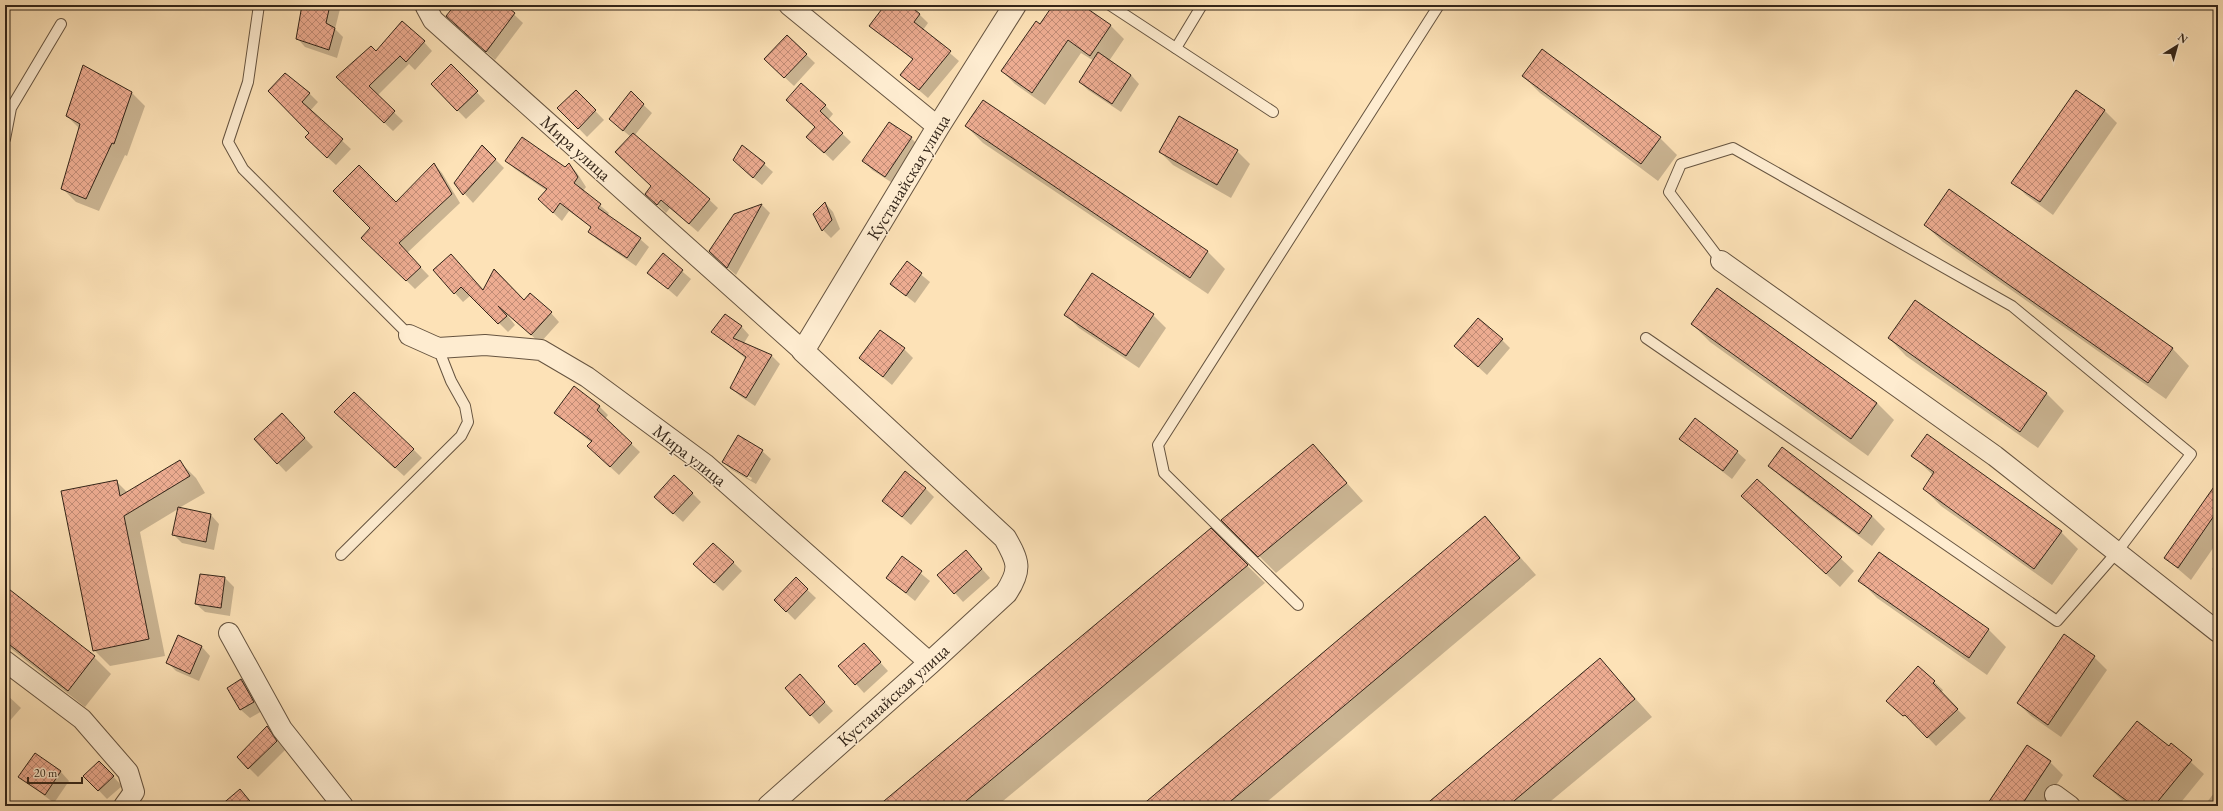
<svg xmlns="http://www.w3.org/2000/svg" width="2223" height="811" font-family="'EB Garamond',serif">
  <defs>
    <pattern id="building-cross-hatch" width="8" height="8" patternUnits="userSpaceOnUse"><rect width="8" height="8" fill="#edac91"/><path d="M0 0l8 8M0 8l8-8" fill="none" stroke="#c18c76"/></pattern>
  </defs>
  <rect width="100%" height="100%" fill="#fde2b7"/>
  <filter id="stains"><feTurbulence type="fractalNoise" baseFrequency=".005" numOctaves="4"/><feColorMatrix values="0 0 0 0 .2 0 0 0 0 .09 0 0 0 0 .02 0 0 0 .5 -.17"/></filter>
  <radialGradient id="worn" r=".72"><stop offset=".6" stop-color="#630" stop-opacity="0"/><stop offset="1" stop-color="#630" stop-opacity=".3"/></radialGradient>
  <g fill="#0003" fill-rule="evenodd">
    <polygon points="303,5 341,5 335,29 343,37 337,58 305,47 297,38"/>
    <polygon points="456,5 504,5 523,23 495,60 456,24"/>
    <polygon points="693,5 705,5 699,11"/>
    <polygon points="839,5 845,5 843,8"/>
    <polygon points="886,5 907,5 920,15 928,23 923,30 959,61 928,98 901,75 913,60 871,26"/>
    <polygon points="1054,5 1080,5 1111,26 1124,39 1109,61 1131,75 1139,84 1121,112 1088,90 1080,82 1094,61 1081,53 1045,105 1015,84 1002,71 1040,25"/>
    <polygon points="787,36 815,63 794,86 765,59"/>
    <polygon points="424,42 432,51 415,70 409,64 377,96 403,121 393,131 346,86 376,52"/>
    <polygon points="1542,50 1660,138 1677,155 1658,181 1540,93 1523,76"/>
    <polygon points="451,65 485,101 466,119 432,84"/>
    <polygon points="269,91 309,93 318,102 310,111 351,149 336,165 315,146 310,133"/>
    <polygon points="576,91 604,120 587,137 559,108"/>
    <polygon points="132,93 145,106 127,156 125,155 99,211 76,202 62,188 80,129 67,116"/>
    <polygon points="631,93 652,113 635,135 668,166 670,164 684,176 718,208 698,232 670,208 666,213 655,202 652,186 631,137 619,127"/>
    <polygon points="983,101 1208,252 1225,269 1208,294 983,143 966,126"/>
    <polygon points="825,105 833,114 828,120 851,142 833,161 816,145 816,127 796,108"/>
    <polygon points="2104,110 2117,123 2053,215 2026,195 2013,182"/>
    <polygon points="889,123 911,138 920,147 894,184 872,170 864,161"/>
    <polygon points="482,146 504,168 473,203 455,183"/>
    <polygon points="1237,151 1250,164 1231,198 1173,165 1160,152"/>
    <polygon points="506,160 566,168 569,164 577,173 586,187 583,191 609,213 607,216 640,239 649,247 636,266 598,240 590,232 592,228 569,211 562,221 548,208 547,191 515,169"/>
    <polygon points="434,164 442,173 460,203 407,253 429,276 415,289 363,238"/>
    <polygon points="764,164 773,172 762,185 743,169"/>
    <polygon points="825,203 833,212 840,229 831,238 823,230 814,214"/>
    <polygon points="762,205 770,213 736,275 719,260 734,215"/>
    <polygon points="1925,225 2172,348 2189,366 2166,399 1943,242"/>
    <polygon points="663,255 691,279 677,297 649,273"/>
    <polygon points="907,263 930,282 915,303 891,284"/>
    <polygon points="434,270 484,291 524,301 551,313 559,322 540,343 504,311 515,325 508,332 471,295 463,302"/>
    <polygon points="1915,302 2047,394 2064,411 2038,448 1906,356 1889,338"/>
    <polygon points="1066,315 1153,315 1166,328 1139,368 1079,328"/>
    <polygon points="1692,324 1877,403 1894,420 1868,456 1710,342"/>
    <polygon points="741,326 749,335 744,343 771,355 780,364 755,406 740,396 731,388 746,359 713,332"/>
    <polygon points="1502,340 1510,348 1487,375 1464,354"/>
    <polygon points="904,349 913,358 892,385 860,358"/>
    <polygon points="599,406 608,415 605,419 640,452 619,475 597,455 592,443 555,413"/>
    <polygon points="344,421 413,449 422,458 404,476"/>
    <polygon points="291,423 313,447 286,472 255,439"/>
    <polygon points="1681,439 1737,452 1746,460 1732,479"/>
    <polygon points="1313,445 1363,501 1276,573 1223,520"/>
    <polygon points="1782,449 1872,516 1885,529 1872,546 1782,478 1769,465"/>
    <path d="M762,451L771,459L756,484L732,470L723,461ZM732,466L752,478L751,480L732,469Z"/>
    <polygon points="1913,456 2061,532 2078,549 2052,585 1941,506 1924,489 1933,475"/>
    <polygon points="180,462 196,478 205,493 179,508 211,515 219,524 214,550 182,543 173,534 178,509 140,532 165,656 110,666 94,650 116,481 128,493"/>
    <polygon points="1757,480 1854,571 1840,587 1742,496"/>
    <polygon points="2218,483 2218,541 2191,580 2165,558"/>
    <polygon points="925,488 934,497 911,525 883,501"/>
    <polygon points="692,493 701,502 683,522 664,505"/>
    <polygon points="1485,517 1536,575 1262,806 1142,806"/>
    <polygon points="1211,530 1265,583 997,806 880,806"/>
    <polygon points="1879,554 1989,630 2006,647 1987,675 1877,598 1860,581"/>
    <polygon points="902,558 930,581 915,601 887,578"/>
    <polygon points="974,560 990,578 963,602 955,593"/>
    <polygon points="2218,560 2218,576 2212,569"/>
    <polygon points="733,562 742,571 723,591 703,573"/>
    <polygon points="200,575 225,578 234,587 230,616 205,612 196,604"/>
    <polygon points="796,579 816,598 795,620 775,600"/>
    <polygon points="5,587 94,657 111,674 85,707 5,644"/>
    <polygon points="178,637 202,647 210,656 199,681 176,671 167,662"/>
    <polygon points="872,653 888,671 864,693 856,684"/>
    <polygon points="2094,657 2107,670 2061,737 2031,716 2018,703"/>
    <polygon points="1600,659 1652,717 1545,806 1426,806"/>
    <polygon points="1918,667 1943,690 1941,693 1966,718 1936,746 1914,723 1896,709"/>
    <polygon points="241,680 250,689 262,711 250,718 241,710 228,688"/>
    <polygon points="808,684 833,711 819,724 811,715"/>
    <polygon points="5,693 21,708 7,724 5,722"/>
    <polygon points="267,728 285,750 258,777 238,757"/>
    <polygon points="2171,744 2204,774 2178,806 2133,806 2131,804 2129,806 2095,776 2169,747"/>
    <polygon points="35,755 61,772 69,781 54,803 20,777"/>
    <polygon points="2050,762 2063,775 2042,806 1987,806"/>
    <polygon points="108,771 122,786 107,799 85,776"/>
    <polygon points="2218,788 2218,806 2204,806"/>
  </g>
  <g fill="url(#building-cross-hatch)" stroke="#332519">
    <polygon points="302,5 330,5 326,23 335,28 329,50 296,39"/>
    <polygon points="455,5 505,5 515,13 486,52 446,16"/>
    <polygon points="885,5 909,5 920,14 914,22 951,51 919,90 900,75 913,59 869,26"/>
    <polygon points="1053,5 1082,5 1111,25 1090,56 1068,40 1032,93 1001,71 1036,21 1040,24"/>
    <polygon points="402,21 425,41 406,62 400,56 369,86 395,111 384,123 336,77 371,46 376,51"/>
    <polygon points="787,35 807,54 784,78 764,59"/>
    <polygon points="1542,49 1661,137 1641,164 1522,76"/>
    <polygon points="1098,52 1131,75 1112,104 1079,82"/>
    <polygon points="451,64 478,91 457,111 431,84"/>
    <polygon points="83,65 132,92 114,144 112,143 86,199 61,189 80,124 66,116"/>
    <polygon points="285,73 310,93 302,102 343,139 327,158 305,137 309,133 268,91"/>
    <polygon points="801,83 826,105 820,111 843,133 824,153 806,137 815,127 786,100"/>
    <polygon points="576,90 596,110 578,129 557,108"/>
    <polygon points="2076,90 2105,110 2040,202 2011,183"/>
    <polygon points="631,91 644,104 623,131 609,119"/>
    <polygon points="983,100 1208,251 1190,278 965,126"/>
    <polygon points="1179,116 1238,150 1217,185 1159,152"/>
    <polygon points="889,122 912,137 885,177 862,161"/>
    <polygon points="633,133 710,199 689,224 661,200 657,205 645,194 651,186 615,152"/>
    <polygon points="522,137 565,167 569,163 578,177 574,183 601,204 598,208 641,238 627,258 588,232 591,227 560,203 553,213 538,199 547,189 505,161"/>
    <polygon points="482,145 496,159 463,195 454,183"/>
    <polygon points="742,145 765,163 753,178 733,160"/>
    <polygon points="434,163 452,194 399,243 421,267 406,281 361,238 370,228 333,191 359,165 396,202"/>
    <polygon points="1949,189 2173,348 2148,383 1924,225"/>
    <polygon points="825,202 832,220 822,231 813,214"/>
    <polygon points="762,204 727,268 709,251 734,214"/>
    <polygon points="663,253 683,270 668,289 647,273"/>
    <polygon points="451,254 483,290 494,269 524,300 530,293 552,312 531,335 498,306 507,316 498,324 461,287 454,294 433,270"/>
    <polygon points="907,261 922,273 906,296 890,284"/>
    <polygon points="1092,273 1154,314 1126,356 1064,315"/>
    <polygon points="1717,288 1877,403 1851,439 1691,324"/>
    <polygon points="1915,300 2047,393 2020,432 1888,338"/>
    <polygon points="725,314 742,326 733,338 772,355 746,398 730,388 746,357 711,332"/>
    <polygon points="1478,318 1503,339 1478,367 1454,346"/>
    <polygon points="880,330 905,348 883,377 859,358"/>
    <polygon points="574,386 600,406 597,410 632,443 610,467 587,446 592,441 554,413"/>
    <polygon points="354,392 414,449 395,468 334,412"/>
    <polygon points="282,413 305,438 277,464 254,439"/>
    <polygon points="1695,418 1738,451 1723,471 1679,439"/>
    <polygon points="1927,434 2062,531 2034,569 1923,489 1934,472 1911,456"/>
    <polygon points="738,435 763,450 747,477 722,462"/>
    <polygon points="1313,444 1347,483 1258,557 1221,520"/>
    <polygon points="1782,447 1872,516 1859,534 1768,466"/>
    <polygon points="180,460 190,476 124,516 149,639 93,651 61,491 117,480 120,496"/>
    <polygon points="905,471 926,488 902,517 882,501"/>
    <polygon points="674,475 693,493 673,514 654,497"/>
    <polygon points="1757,479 1842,557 1826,574 1741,496"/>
    <polygon points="2218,481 2218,510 2178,568 2164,558"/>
    <polygon points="178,507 211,514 206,542 172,535"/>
    <polygon points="1485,516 1520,558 1225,806 1141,806"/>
    <polygon points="1211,528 1248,565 960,806 878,806"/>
    <polygon points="713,543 734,562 714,583 693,564"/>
    <polygon points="966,550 982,569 954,594 937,575"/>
    <polygon points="1879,552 1989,629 1969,658 1858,581"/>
    <polygon points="902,556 922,571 906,593 886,578"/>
    <polygon points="200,574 225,577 221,608 195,604"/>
    <polygon points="796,577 808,589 786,612 774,600"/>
    <polygon points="5,586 95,656 68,691 5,641"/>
    <polygon points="2064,634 2095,656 2048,725 2017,703"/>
    <polygon points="178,635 202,646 190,674 166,663"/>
    <polygon points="864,643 881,662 855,685 838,666"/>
    <polygon points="1600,658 1635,699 1508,806 1424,806"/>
    <polygon points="1918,666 1935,681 1933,683 1958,709 1927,738 1905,715 1903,716 1886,701"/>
    <polygon points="800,674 825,702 810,716 785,688"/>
    <polygon points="241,679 254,702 240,710 227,688"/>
    <polygon points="2137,721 2169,746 2171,743 2192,760 2154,806 2134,806 2093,776"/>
    <polygon points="267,726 277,741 248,769 237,757"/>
    <polygon points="2027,745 2051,761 2021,806 1986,806"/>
    <polygon points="35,753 61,771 45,795 18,777"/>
    <polygon points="99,761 114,776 98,791 83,776"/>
    <polygon points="240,789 254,806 220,806"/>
  </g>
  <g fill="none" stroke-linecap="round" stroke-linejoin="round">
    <g stroke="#665440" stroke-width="12">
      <g id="service">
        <polyline points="259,5 248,82 228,142 243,169 409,335"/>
        <polyline points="1110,5 1273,112"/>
        <polyline points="1176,48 1202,5"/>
        <polyline points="5,139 11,108 61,24"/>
        <polyline points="1646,338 2057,621 2117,552 2191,454 2012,306 1733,148 1681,164 1669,192 1721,261"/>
        <polyline points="341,555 461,436 468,422 465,406 451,381 438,348"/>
        <polyline points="1298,605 1164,473 1158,445 1439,5"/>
      </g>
    </g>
    <g stroke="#665440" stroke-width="22">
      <g id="minor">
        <polyline points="427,5 426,7 433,20 803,351"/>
        <polyline points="789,5 938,127"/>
        <polyline points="1721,261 1995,456 2218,632"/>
        <polyline points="409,335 438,348 485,345 541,350 587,377 705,464 930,663"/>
        <polyline points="229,633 282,729 343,806"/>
        <polyline points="5,661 82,719 128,772 134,792 124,806"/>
        <polyline points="2055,795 2070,806"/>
      </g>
    </g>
    <g stroke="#665440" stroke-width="24">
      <path id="tertiary" d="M769,806L930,663L1006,593C1022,569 1018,561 1005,538L803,351L938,127L1015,5"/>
    </g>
    <use href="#service" stroke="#feecd0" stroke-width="10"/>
    <use href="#minor" stroke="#feecd0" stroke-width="20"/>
    <use href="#tertiary" stroke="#feecd0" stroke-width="22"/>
  </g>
  <g text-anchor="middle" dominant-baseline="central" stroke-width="3" stroke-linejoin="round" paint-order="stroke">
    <g font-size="18" fill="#332519" stroke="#feecd0">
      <text transform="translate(576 148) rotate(42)">Мира улица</text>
      <text transform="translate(908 177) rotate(-59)">Кустанайская улица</text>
      <text transform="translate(690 455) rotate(38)">Мира улица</text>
      <text transform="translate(893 695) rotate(-42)">Кустанайская улица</text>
    </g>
  </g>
  <rect width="2223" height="811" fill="none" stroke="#fde2b7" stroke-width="20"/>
  <rect x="6" y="6" width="2211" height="799" fill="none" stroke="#332519" stroke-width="2"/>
  <rect x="10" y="10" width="2203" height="791" fill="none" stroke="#332519"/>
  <g transform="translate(2177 46) rotate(37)" stroke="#feecd0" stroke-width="3" paint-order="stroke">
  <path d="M0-3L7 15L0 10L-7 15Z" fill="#332519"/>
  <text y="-6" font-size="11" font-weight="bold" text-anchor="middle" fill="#332519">N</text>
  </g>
  <path d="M28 777v6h54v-6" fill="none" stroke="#332519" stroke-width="2"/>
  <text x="34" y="777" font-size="12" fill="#332519" stroke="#feecd0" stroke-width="3" paint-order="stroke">20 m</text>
  <rect width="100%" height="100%" filter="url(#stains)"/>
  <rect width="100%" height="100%" fill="url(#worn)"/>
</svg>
